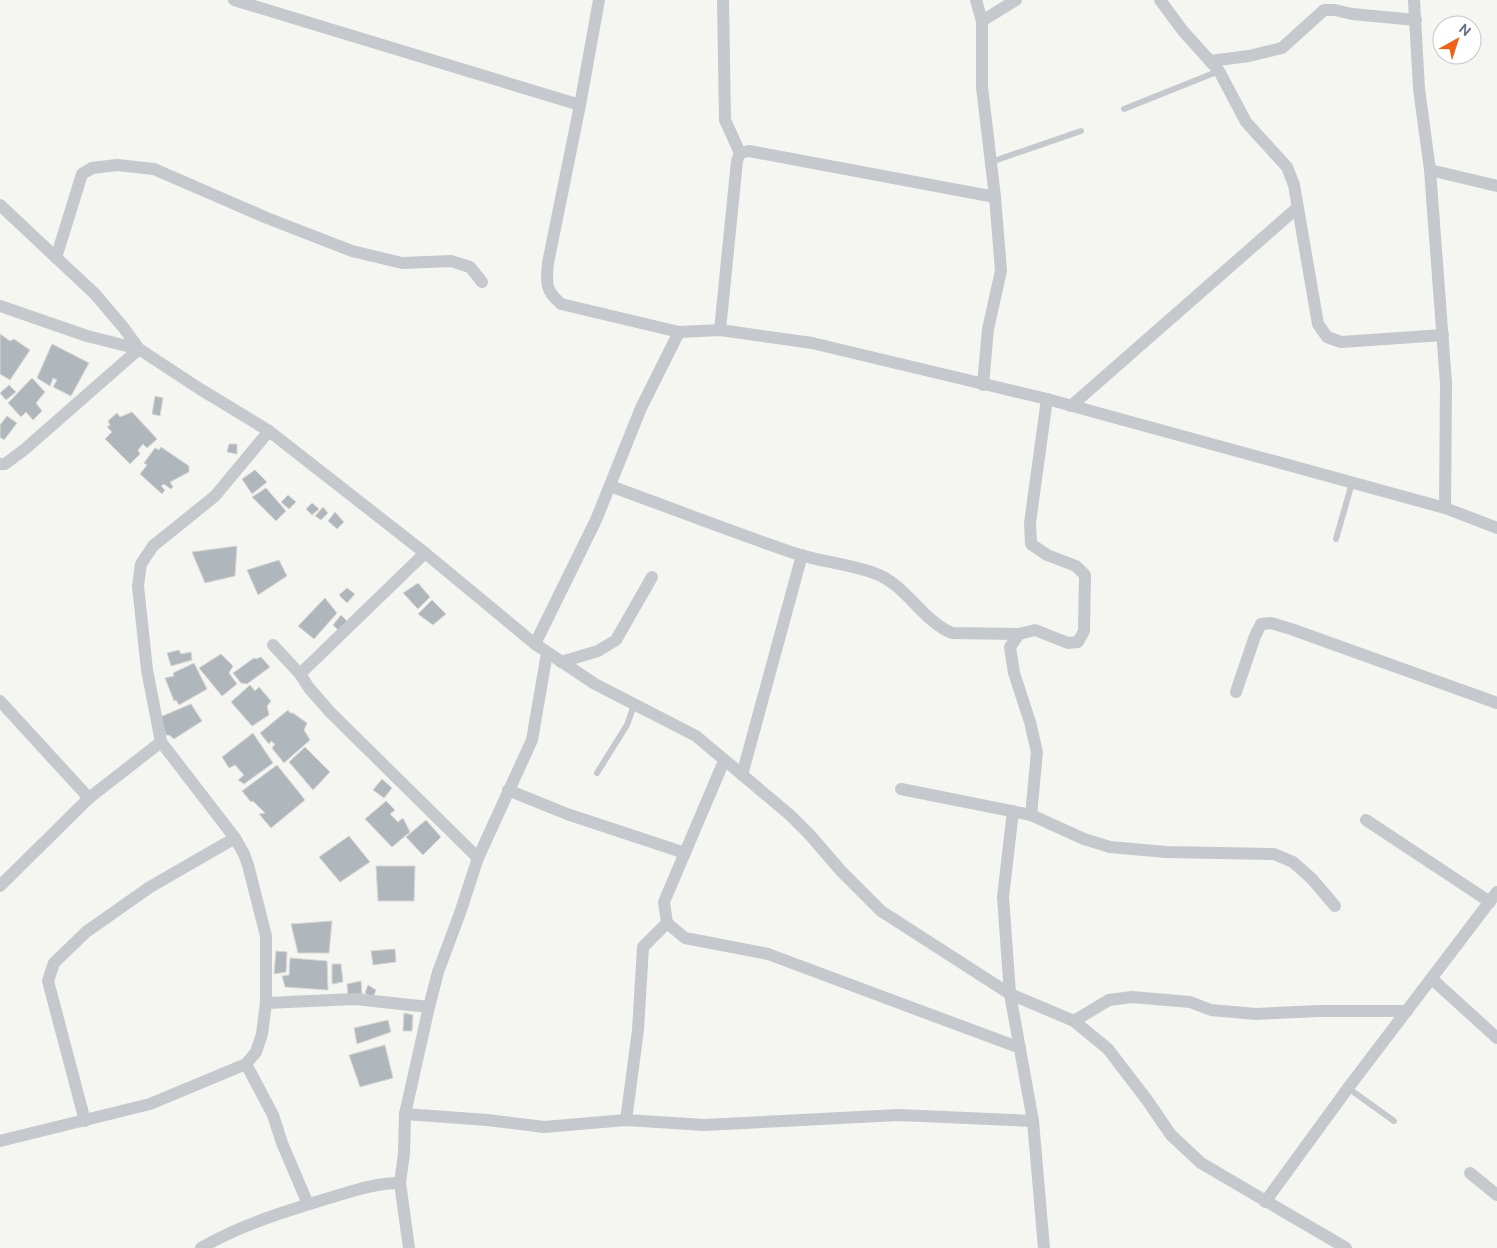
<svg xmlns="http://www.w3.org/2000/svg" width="1497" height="1248" font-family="'DM Sans',sans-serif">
  <rect width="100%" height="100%" fill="#f5f6f1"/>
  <g fill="#afb6bc" stroke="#d7d7d4">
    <polygon points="0,334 10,341 14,339 30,350 10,380 0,374"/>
    <polygon points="52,344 89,363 71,396 53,387 57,380 53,378 50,386 37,378"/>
    <polygon points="32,378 45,392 36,403 42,411 33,420 26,412 21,417 8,403"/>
    <polygon points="9,385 16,392 6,400 0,393"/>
    <polygon points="155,396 163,398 160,416 152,414"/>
    <polygon points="132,412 157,439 147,448 143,444 138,450 140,454 130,464 105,439 112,432 107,427 110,425 108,421 117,413 120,417"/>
    <polygon points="7,416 17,423 4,440 0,437 0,425"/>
    <polygon points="229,444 237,444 237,454 227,452"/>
    <polygon points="161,447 189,466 189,472 170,482 173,487 171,489 164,484 161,486 165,490 162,494 140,474 147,465 144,463 155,448 159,450"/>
    <polygon points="255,470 267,482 252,494 242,479"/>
    <polygon points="266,488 286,511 276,521 252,497"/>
    <polygon points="288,495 296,502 289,509 281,502"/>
    <polygon points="312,503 319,509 312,515 306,509"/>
    <polygon points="323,507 328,513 321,520 315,516"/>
    <polygon points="335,512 344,522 337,529 328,521"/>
    <polygon points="237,546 235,576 205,583 192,552"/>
    <polygon points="279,560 287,576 258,595 247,570"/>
    <polygon points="418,583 430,597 418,609 403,593"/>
    <polygon points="347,588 355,594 347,603 339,595"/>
    <polygon points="325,598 337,613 314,639 298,626"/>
    <polygon points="432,600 446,614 433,625 418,614"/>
    <polygon points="341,615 348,622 339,631 333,625"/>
    <polygon points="179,650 181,654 191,652 192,660 171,666 167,653"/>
    <polygon points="221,654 233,666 229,673 237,684 222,696 199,668"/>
    <polygon points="261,657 270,667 247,684 241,683 233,673 254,658 256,659"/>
    <polygon points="194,663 207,689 179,705 176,700 174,701 165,678 174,676 173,673"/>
    <polygon points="250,685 255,691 259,687 271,701 267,706 269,715 252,726 231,702"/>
    <polygon points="191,704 202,721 174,739 169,735 166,735 160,717"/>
    <polygon points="288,710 290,713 293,713 307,723 304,730 310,740 284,763 272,748 275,744 271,741 269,744 260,733"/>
    <polygon points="253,733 273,763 244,784 238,780 244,775 235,765 229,768 222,757"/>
    <polygon points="305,747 330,772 313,790 289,762"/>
    <polygon points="277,765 305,800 271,828 259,814 265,813 253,801 251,802 242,791"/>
    <polygon points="382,779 392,788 384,798 373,790"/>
    <polygon points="386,801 395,810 390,814 398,822 403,818 410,832 392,847 365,819"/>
    <polygon points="426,820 441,837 423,855 406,837"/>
    <polygon points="349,836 370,862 340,882 319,857"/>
    <polygon points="376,866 415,866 414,901 378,901"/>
    <polygon points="332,921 329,953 298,953 291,924"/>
    <polygon points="395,949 396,962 373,965 371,951"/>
    <polygon points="276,951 287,952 286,972 274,974"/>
    <polygon points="290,958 327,961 328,990 285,987 282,976 289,975"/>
    <polygon points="332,964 341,964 343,982 332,984"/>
    <polygon points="361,981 362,994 348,996 347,984"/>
    <polygon points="368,985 376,990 373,998 365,993"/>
    <polygon points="404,1013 413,1015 412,1031 403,1031"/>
    <polygon points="388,1020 391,1032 357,1044 354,1028"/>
    <polygon points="385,1045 393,1078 360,1087 349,1055"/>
  </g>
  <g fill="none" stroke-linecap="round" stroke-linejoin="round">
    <g stroke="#c5c8cc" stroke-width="6">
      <polyline points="1124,109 1219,71"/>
      <polyline points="991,162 1081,131"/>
      <polyline points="1336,539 1352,483"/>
      <polyline points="597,773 627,725 634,705"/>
      <polyline points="1348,1088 1394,1121"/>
    </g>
    <g stroke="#c5c8cc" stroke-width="12">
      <polyline points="234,0 580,105"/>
      <path d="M599,0L580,105L548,263C546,283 545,290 561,304L679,332L720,330L812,343L1047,399L1445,508L1497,528"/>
      <polyline points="723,0 725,120 740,153"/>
      <polyline points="976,0 982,21 982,87 995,197 1001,271 988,329 983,385"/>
      <polyline points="1160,0 1183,31 1210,61 1249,56 1282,48 1324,10 1335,10 1352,14 1416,20"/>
      <polyline points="1414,0 1419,89 1430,170 1446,383 1445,508"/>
      <polyline points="982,21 1016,0"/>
      <polyline points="1210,61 1219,71 1246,122 1287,167 1294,185 1318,324 1327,337 1341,342 1443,335"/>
      <polyline points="1430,170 1497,186"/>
      <polyline points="0,205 95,294 123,327 139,349 200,389 269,431 425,553 535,644 595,684 696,736 790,815 810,835 841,871 881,911 1010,994 1074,1021 1108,1049 1147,1100 1171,1135 1201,1163 1346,1248"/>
      <polyline points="56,258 82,174 92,168 117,165 154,169 267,218 352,251 402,263 451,261 470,267 482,282"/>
      <polyline points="0,306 87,336 139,349"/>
      <polyline points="720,330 737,161 740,153 749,151 995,197"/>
      <polyline points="1071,406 1297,208"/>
      <polyline points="0,464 5,464 25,449 139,349"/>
      <path d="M610,486C674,509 737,534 800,555C825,562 851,565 874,573C906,584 922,621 952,633L1019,634"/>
      <polyline points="535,644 596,520 641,408 679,332"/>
      <polyline points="273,645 300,674 425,553"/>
      <polyline points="561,662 598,651 616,640 652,577"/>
      <polyline points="300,674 309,688 330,712 478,858"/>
      <polyline points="1236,692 1255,636 1261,624 1271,623 1291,629 1497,703"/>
      <polyline points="0,701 89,798"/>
      <polyline points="724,761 664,902 667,923 685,938 768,954 1020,1048"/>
      <polyline points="742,775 802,555"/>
      <polyline points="901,789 1031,815 1084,839 1110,847 1166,852 1274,854 1293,862 1312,879 1335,906"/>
      <polyline points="508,790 567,814 685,853"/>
      <polyline points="1013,811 1003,897 1010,994 1033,1121 1044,1248"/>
      <polyline points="1031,815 1037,752 1030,722 1014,673 1010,647 1019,634 1035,630 1068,643 1078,642 1084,631 1085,575 1076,566 1047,555 1031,544 1030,523 1047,399"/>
      <polyline points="1366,820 1490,902"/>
      <polyline points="0,886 89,798 161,742"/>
      <polyline points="1432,979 1497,1038"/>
      <polyline points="266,1003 355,999 429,1007 438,972 460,913 478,858 532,740 547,653"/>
      <polyline points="1074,1021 1109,1000 1132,997 1190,1002 1211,1010 1256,1014 1318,1011 1407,1011"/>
      <polyline points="246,1064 273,1115 282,1143 308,1204"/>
      <polyline points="405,1114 487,1120 544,1127 626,1120 704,1125 899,1115 1033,1121"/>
      <polyline points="626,1120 638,1030 643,947 667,923"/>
      <polyline points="85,1121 48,981 54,963 86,932 150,887 235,838"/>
      <polyline points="0,1141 150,1104 246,1064 256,1052 262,1034 266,1003 266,936 248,865 244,854 235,838 161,742 147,670 138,586 141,564 153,546 215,496 269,431"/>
      <polyline points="1470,1173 1497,1195"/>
      <polyline points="1265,1202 1348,1088 1497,892"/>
      <path d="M201,1248C240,1225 286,1211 329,1198C353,1191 375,1183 400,1183"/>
      <polyline points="409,1248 400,1183 404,1154 405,1114 429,1007"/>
    </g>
  </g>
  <g transform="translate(1457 40) rotate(39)"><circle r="24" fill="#ffffff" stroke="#c0c7ce"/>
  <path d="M0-4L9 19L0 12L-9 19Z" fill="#ef6219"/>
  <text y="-8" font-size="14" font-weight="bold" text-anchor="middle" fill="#627285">N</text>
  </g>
</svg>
